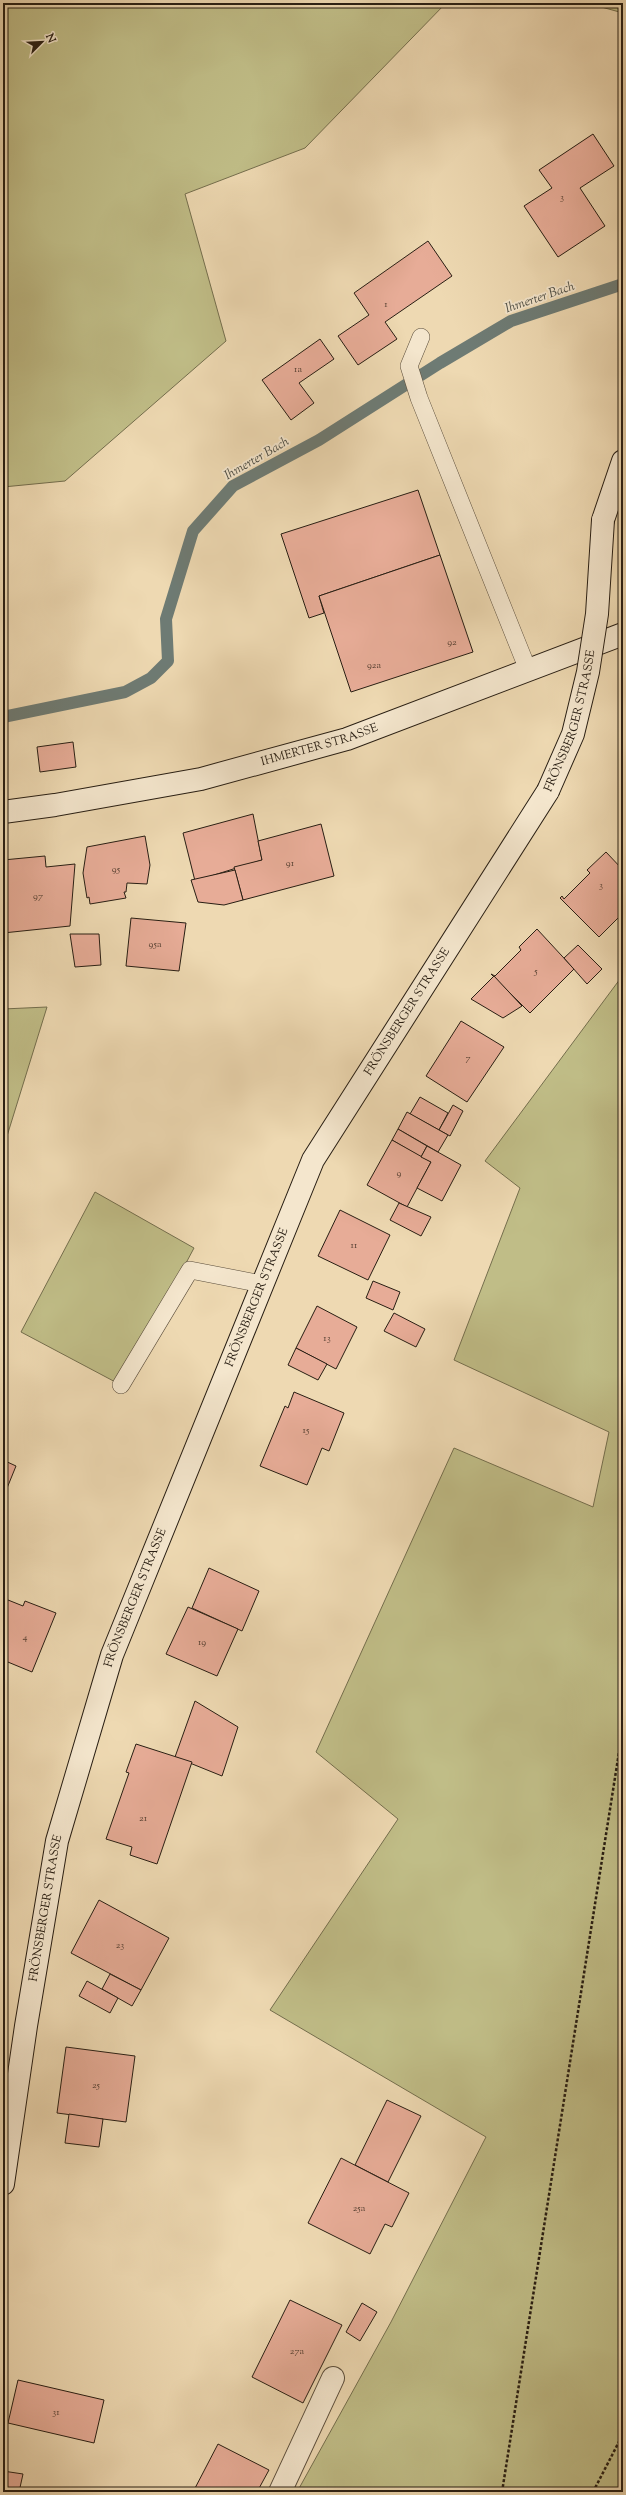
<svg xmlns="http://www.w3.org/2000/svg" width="626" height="2495" font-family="'Sorts Mill Goudy',serif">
  <rect width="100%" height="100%" fill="#eed9b2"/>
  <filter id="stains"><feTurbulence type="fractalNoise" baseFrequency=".005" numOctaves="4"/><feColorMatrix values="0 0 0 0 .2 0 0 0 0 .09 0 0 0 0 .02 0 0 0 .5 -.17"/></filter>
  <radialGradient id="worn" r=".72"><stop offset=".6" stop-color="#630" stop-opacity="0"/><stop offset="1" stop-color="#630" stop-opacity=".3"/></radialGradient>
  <g fill="#c0bd87" stroke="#746e4d">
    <polygon points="3,3 446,3 305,148 185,194 226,341 65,481 3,487"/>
    <polygon points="587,3 623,3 623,13"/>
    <polygon points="623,975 623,2492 297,2492 391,2322 486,2137 270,2010 398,1819 316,1752 454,1448 593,1507 609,1432 454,1360 520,1188 485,1161"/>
    <polygon points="47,1007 3,1149 3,1009"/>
    <polygon points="95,1192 194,1248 121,1385 21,1332"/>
  </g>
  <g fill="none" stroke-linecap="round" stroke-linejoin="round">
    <polyline stroke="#6e7b74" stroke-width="12" points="3,717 125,692 151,678 168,661 166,619 193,531 233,486 319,440 440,363 511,321 623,284"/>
  </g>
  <g fill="#e7ac97" stroke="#281e13">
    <polygon points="593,134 614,166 580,188 605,226 558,257 524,206 552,188 539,170"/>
    <polygon points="428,241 452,276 385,322 397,339 358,365 338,336 369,315 354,293"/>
    <polygon points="320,339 334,359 299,383 314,403 291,420 262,380"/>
    <polygon points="418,490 440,555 319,596 324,613 309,618 281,534"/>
    <polygon points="440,555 473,652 351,692 319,596"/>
    <polygon points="73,742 76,767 40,772 37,747"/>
    <polygon points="253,814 262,860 195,881 183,833"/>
    <polygon points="321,824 334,876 243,900 234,867 262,860 258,841"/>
    <polygon points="145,836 150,865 147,884 127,883 126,892 124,892 126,898 90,904 89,897 87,898 83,873 87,847"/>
    <polygon points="606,852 623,870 623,913 599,937 560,898 562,896 564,899 590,873 587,870"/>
    <polygon points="45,856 46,867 75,864 70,926 3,933 3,860"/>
    <polygon points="235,870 243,900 224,905 198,902 191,880"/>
    <polygon points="131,918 186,923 179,971 126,966"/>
    <polygon points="537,929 574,969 530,1013 491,974 495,976 521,950 519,947"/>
    <polygon points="70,934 99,934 101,965 75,967"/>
    <polygon points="578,945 602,969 587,984 564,958"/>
    <polygon points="494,976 522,1006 503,1018 471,999"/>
    <polygon points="461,1021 504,1047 467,1102 426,1076"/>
    <polygon points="420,1097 448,1113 439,1130 410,1114"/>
    <polygon points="453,1105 463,1111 450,1136 439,1130"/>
    <polygon points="407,1112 448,1135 438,1152 398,1129"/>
    <polygon points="398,1129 427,1146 421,1157 392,1140"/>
    <polygon points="392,1140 431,1162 407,1207 367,1185"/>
    <polygon points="427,1146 461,1165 442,1201 417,1188 431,1162 421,1157"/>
    <polygon points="399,1203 431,1217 421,1236 390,1220"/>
    <polygon points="340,1210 390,1235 368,1280 318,1256"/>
    <polygon points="373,1281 400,1292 393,1310 366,1298"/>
    <polygon points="317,1306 357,1327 336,1369 296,1348"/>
    <polygon points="394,1313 425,1329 416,1347 384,1331"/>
    <polygon points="296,1348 327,1364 318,1380 288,1365"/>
    <polygon points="294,1392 344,1413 329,1451 322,1448 307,1485 260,1466 285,1406 288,1408"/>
    <polygon points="3,1460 16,1466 3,1498"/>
    <polygon points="209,1568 259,1591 242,1631 192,1608"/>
    <polygon points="3,1598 23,1606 25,1601 56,1613 32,1672 3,1660"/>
    <polygon points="188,1607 238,1629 217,1676 166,1654"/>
    <polygon points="195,1701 238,1727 222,1776 175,1757"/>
    <polygon points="136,1744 192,1762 157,1864 130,1855 132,1847 106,1839 129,1773 126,1772"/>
    <polygon points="99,1900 169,1938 141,1990 71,1953"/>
    <polygon points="110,1974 141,1990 132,2006 102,1989"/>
    <polygon points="87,1981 118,1998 110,2013 79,1996"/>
    <polygon points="66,2047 135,2056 126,2122 57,2113"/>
    <polygon points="387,2100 421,2116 388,2182 355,2165"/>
    <polygon points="69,2114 103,2119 99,2147 65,2143"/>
    <polygon points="341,2158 409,2193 392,2227 385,2224 370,2254 308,2223"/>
    <polygon points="290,2300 342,2325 303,2403 252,2377"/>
    <polygon points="362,2303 377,2312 360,2341 346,2332"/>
    <polygon points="18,2380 104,2400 94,2443 8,2423"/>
    <polygon points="218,2444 269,2470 257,2492 193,2492"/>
    <polygon points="3,2471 23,2474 19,2492 3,2492"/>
  </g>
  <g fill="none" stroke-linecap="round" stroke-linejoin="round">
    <g stroke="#5a4d3b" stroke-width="18">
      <g id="lane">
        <polyline points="421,337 409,366 419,398 528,670"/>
        <polyline points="121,1385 190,1270 262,1284"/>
      </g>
    </g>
    <g stroke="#5a4d3b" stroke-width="24">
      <polyline id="street" points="280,2492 333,2378"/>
    </g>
    <g stroke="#281e13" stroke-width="24">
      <g id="secondary">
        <polyline points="603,520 623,461"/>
        <path id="s1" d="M3,812L55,805L201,779L347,739L623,634"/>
        <path id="s2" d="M3,2184L26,2026L57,1841L112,1655L313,1160L548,791"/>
      </g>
    </g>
    <g stroke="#281e13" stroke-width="2.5" stroke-dasharray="3 2" stroke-linecap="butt">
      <polyline points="502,2492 623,1727"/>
      <polyline points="593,2492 623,2434"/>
    </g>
    <use href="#lane" stroke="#f4e6cd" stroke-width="17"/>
    <use href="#street" stroke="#f4e6cd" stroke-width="22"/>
    <use href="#secondary" stroke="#f4e6cd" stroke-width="22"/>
    <g stroke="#281e13" stroke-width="24" stroke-linecap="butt">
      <g id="secondary-bridge">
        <path id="s3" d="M548,791L573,734L588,672L597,614L603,520"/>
      </g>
    </g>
    <use href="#secondary-bridge" stroke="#f4e6cd" stroke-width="22"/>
  </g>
  <g text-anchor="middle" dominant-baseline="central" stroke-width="3.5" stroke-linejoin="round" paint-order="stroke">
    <g font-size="10" fill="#584234">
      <text x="562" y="197">3</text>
      <text x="386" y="304">1</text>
      <text x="298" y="369">1a</text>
      <text x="452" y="642">92</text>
      <text x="374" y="665">92a</text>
      <text x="290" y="863">91</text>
      <text x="116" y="869">95</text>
      <text x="601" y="885">3</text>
      <text x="38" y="896">97</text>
      <text x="155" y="944">95a</text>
      <text x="536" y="971">5</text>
      <text x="468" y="1058">7</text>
      <text x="399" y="1173">9</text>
      <text x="354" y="1245">11</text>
      <text x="327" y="1338">13</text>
      <text x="306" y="1430">15</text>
      <text x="25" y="1637">4</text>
      <text x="202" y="1642">19</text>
      <text x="143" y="1818">21</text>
      <text x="120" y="1945">23</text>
      <text x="96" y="2085">25</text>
      <text x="359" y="2208">25a</text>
      <text x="297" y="2351">27a</text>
      <text x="56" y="2412">31</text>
    </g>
    <g font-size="12" fill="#281e13" stroke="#f4e6cd">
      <text stroke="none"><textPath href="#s3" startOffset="74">FRÖNSBERGER STRASSE</textPath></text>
      <text stroke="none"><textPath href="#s1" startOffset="324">IHMERTER STRASSE</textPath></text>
      <text stroke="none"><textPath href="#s2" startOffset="1251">FRÖNSBERGER STRASSE</textPath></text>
      <text stroke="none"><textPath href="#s2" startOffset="927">FRÖNSBERGER STRASSE</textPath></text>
      <text stroke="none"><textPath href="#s2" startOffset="603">FRÖNSBERGER STRASSE</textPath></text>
      <text stroke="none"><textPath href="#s2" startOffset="279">FRÖNSBERGER STRASSE</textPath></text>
    </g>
    <g font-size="13" font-style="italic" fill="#4b4c43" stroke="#f4e6cd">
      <text transform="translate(540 298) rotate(-19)">Ihmerter Bach</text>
      <text transform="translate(257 459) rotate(-30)">Ihmerter Bach</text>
    </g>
  </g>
  <rect width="626" height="2495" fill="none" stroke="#eed9b2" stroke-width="16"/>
  <rect x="4" y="4" width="618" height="2487" fill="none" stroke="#281e13" stroke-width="2"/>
  <rect x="8" y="8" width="610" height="2479" fill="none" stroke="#281e13"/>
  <g transform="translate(42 42) rotate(66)" stroke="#f4e6cd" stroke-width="3" paint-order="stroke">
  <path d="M0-3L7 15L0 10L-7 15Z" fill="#281e13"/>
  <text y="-6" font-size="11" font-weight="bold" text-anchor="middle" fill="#281e13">N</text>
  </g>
  <rect width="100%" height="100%" filter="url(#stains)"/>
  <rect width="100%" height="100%" fill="url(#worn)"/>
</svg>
